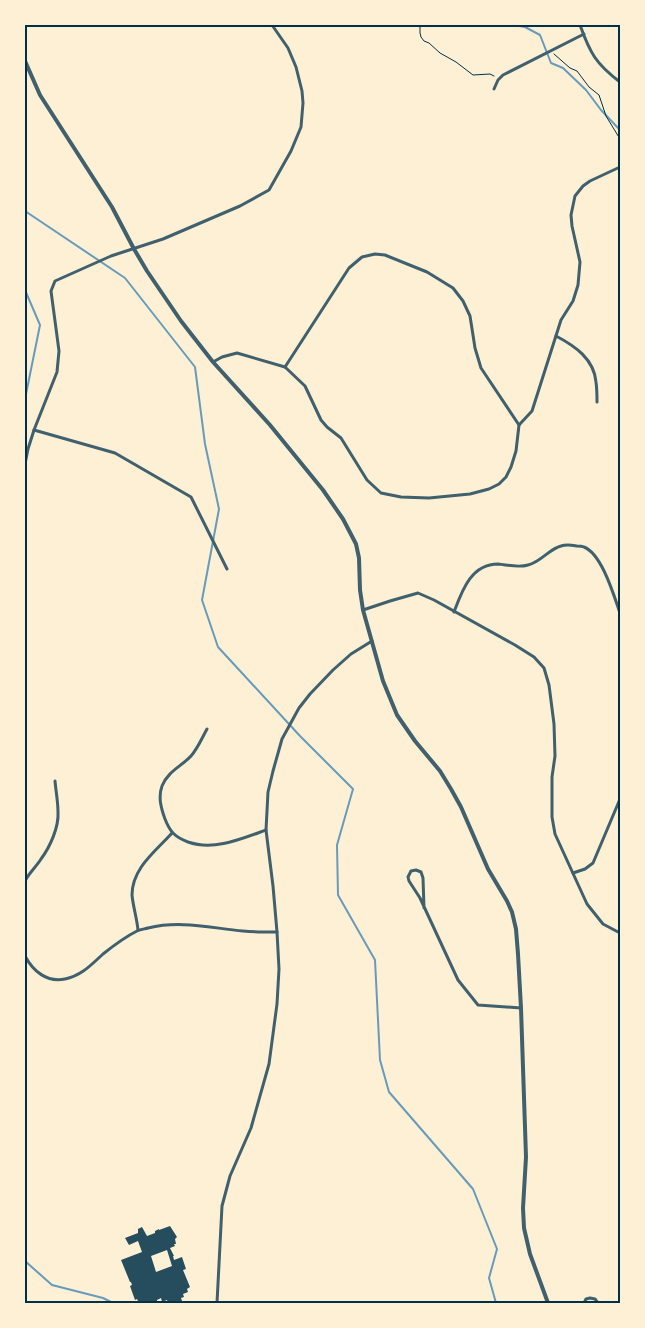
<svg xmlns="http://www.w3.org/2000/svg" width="645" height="1328" font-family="'Public Sans',sans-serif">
  <rect width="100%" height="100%" fill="#fdf0d5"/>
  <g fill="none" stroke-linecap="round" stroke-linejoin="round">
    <g stroke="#669bbc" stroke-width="2">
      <polyline points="514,25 525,27 540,35 551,63 563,68 586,90 601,110 620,130"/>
      <polyline points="25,211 125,278 195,367 205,444 219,509 202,600 218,647 300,736 353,789 337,845 338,895 375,960 380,1060 389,1092 473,1189 497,1249 489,1278 496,1303"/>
      <polyline points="25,290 40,325 25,399"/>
      <polyline points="25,1261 52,1285 103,1298 113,1303"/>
    </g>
  </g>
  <path fill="#264d5e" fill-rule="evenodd" d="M170,1226L177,1237L175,1239L176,1244H174L175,1246L170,1248L174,1256H173L174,1260L182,1257L186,1269L183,1270L190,1287L187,1289L188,1292L183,1294L184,1297L181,1298L182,1301L177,1303H172L171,1302L168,1303L167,1300L162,1302L161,1298L157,1300V1303H139L137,1299L135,1300L130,1286L132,1285L131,1282H130L121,1260L142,1252L138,1241L129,1245L125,1238L138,1233V1229L142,1227L147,1236L155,1233V1231L159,1229V1230ZM167,1250L172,1266L156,1272L151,1256Z"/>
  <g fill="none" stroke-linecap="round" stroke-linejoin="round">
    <g stroke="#003049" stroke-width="1">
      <polyline points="420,25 420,33 421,37 424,41 429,43 440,53 456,62 473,75 490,74 494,76"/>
      <polyline points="554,54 570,68 577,71 589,87 599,95 606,116 620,139"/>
    </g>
    <g stroke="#3f606c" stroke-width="3">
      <path d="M580,25C590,53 596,64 620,82"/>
      <polyline points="494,89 498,80 503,75 584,34"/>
      <path d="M556,336C575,346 594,359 596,382C597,389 597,395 597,402"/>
      <polyline points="213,362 222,357 237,353 285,367 305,386 321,420 327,427 341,438 367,480 381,493 401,497 429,498 470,494 489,489 499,484 506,477 511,467 516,451 519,425 532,411 561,320 573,301 578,285 580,262 572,226 571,215 575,196 583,186 590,181 620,167"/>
      <polyline points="285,367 349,268 362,257 375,254 385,255 427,272 453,288 463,301 470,316 475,348 481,368 519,425"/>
      <polyline points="34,430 115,453 191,497 227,569"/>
      <polyline points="25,464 28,449 34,430 57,372 59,351 51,291 55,281 111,256 163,239 240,206 269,190 291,151 301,127 303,103 302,91 296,67 288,48 272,25"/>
      <polyline points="363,610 390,601 418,593 434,600 515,645 534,657 544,668 549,685 554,724 555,756 552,777 552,817 555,834 587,904 603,924 620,933"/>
      <path d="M454,612C462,591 471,564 498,564C508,565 518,568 528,565C541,562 549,549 561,546C567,544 571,545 577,546C579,546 582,546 584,547C602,554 614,596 620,613"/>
      <path d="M207,729C202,738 198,748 191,756C182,766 168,771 162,786C158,797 161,808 165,819C170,832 175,837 188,842C214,851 241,839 266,830"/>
      <polyline points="573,873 585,869 593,863 620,799"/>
      <path d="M25,881C29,873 36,867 41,859C50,847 59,827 58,812C58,802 56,792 55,781"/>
      <polyline points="424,908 423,878 421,872 416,870 411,871 408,877 409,881 420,898 458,980 478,1005 521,1008"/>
      <path d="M138,930C137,919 133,906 132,895C132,868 156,851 172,833"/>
      <path d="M25,956C33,971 47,983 65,979C81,976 91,965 103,954C113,946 125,937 137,931C141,929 145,929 148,928C181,920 210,928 243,931C254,932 266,932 277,932"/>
      <polyline points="217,1303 222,1206 230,1176 251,1128 269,1064 277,1004 279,969 277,932 273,886 266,830 268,792 273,771 282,739 299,708 310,694 333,670 351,654 372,641"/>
      <polyline points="584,1303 586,1299 590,1298 595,1299 598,1303"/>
    </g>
    <polyline stroke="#3f606c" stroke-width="4" points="25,61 40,95 112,207 134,249 147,271 181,321 213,362 270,425 323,490 343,519 356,544 359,558 360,590 363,610 383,681 397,715 415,741 440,771 451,789 461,807 488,869 507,901 512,912 516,929 518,954 521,1008 526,1157 523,1208 524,1228 530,1254 548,1303"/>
  </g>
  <rect width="645" height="1328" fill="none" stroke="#fdf0d5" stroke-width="52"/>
  <rect x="26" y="26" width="593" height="1276" fill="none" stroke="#003049" stroke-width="2"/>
</svg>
